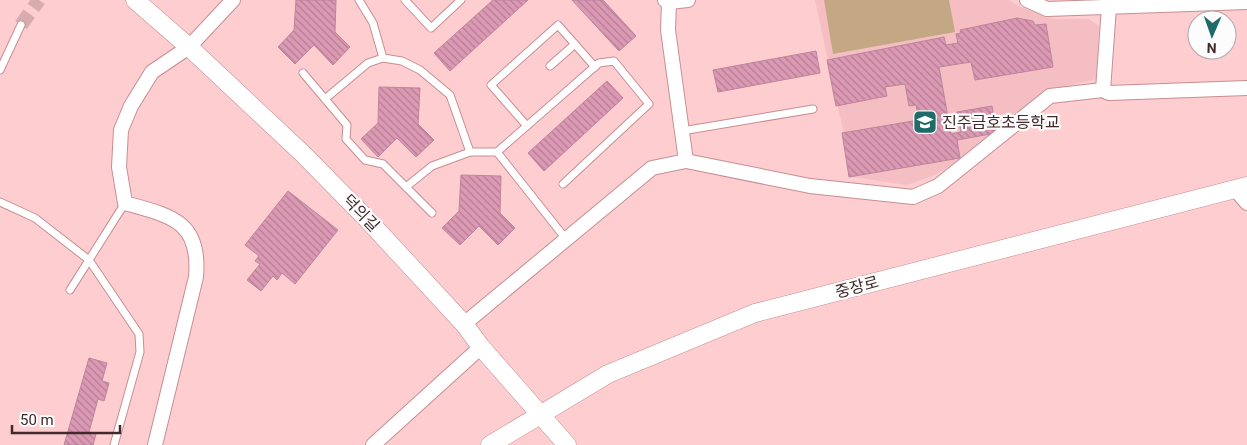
<svg xmlns="http://www.w3.org/2000/svg" width="1247" height="445" font-family="Roboto,'Noto Sans KR',sans-serif">
  <defs>
    <pattern id="building-back-hatch" width="6" height="6" patternUnits="userSpaceOnUse" patternTransform="scale(1.25)"><rect width="6" height="6" fill="#dc99b4"/><path d="M-1 5l2 2M0 0l6 6M5-1l2 2" fill="none" stroke="#b47d93"/></pattern>
  </defs>
  <rect width="100%" height="100%" fill="#fecdd0"/>
  <polygon fill="#f5bec2" points="815,0 1009,0 1018,6 1053,19 1089,19 1099,26 1096,79 1048,91 971,153 935,175 907,185 853,177"/>
  <polygon fill="#c4a884" points="824,0 949,0 955,32 833,54"/>
  <g fill="url(#building-back-hatch)" stroke="#bb869b">
    <polygon points="296,0 336,0 335,32 350,47 333,65 314,45 295,64 278,47 294,30"/>
    <polygon points="493,0 528,0 450,71 434,53"/>
    <polygon points="572,0 603,0 636,36 619,51"/>
    <polygon points="1017,18 1033,21 1035,25 1046,24 1053,67 975,80 971,62 939,67 951,134 961,132 957,112 992,106 996,133 957,140 960,158 849,177 842,133 919,120 916,105 909,106 905,84 885,87 887,96 836,106 827,60 944,37 946,45 958,43 956,34 961,33 960,30"/>
    <polygon points="816,51 820,73 718,92 713,70"/>
    <polygon points="607,81 623,98 544,171 528,153"/>
    <polygon points="379,87 420,88 418,124 434,140 416,157 397,138 378,157 361,139 378,123"/>
    <polygon points="461,175 501,176 500,213 515,228 498,245 479,226 460,245 442,228 459,211"/>
    <polygon points="288,191 338,230 295,284 282,273 277,280 273,276 261,291 247,280 260,264 255,261 259,256 245,245"/>
    <polygon points="89,358 107,363 102,381 109,383 104,401 98,399 89,432 96,434 93,445 64,445"/>
  </g>
  <g fill="none" stroke-linecap="round" stroke-linejoin="round">
    <polyline stroke="#d8acaf" stroke-width="14" stroke-dasharray="14 7" stroke-linecap="butt" points="21,25 39,0"/>
    <g stroke="#c78e92" stroke-width="9">
      <g id="service">
        <polyline points="359,0 373,23 383,58 402,61 420,70 450,95 470,152 497,152 566,239"/>
        <polyline points="405,0 431,28 461,0"/>
        <polyline points="550,66 575,44"/>
        <polyline points="0,70 21,25"/>
        <polyline points="303,73 347,125 346,139 365,160 383,164 432,213"/>
        <polyline points="325,99 368,63 383,58"/>
        <polyline points="527,126 491,85 558,25 595,67"/>
        <polyline points="682,131 813,109"/>
        <polyline points="497,152 599,63 614,61 649,104 563,184"/>
        <polyline points="406,187 432,166 470,152"/>
        <polyline points="0,202 35,218 89,260 139,334 140,352 114,445"/>
        <polyline points="70,290 125,203"/>
      </g>
    </g>
    <g stroke="#c78e92" stroke-width="16">
      <g id="minor">
        <polyline points="665,0 669,2 688,0"/>
        <polyline points="1027,0 1047,9 1247,2"/>
        <polyline points="1103,90 1109,7"/>
        <polyline points="686,161 810,186 913,197 938,186 1050,96 1103,90 1109,93 1247,88"/>
        <polyline points="1235,189 1247,203"/>
        <polyline points="464,324 652,168 686,161 668,30 669,2"/>
        <path d="M155,445L196,277C201,221 171,216 125,203L119,167L121,130L131,106L152,72L189,47L233,0"/>
        <polyline points="373,445 481,347"/>
      </g>
    </g>
    <g stroke="#c78e92" stroke-width="19">
      <g id="tertiary">
        <polyline points="135,0 189,47 303,154 366,218 464,324 481,347 567,445"/>
        <polyline points="490,445 608,374 755,313 1247,186"/>
      </g>
    </g>
    <use href="#service" stroke="#fff" stroke-width="7"/>
    <use href="#minor" stroke="#fff" stroke-width="14"/>
    <use href="#tertiary" stroke="#fff" stroke-width="18"/>
  </g>
  <defs>
    <g id="school-square" transform="scale(1.25)"><rect x="-9" y="-9" width="18" height="18" rx="4" fill="#1e6b6a" stroke="#fcfcfc"/><path d="M0-5L7-2L0 1L-7-2ZM-4 1L0 2.5L4 1V4Q0 6-4 4Z" fill="#fff"/></g>
  </defs>
  <g fill-rule="evenodd">
    <use href="#school-square" x="925" y="122"/>
  </g>
  <g text-anchor="middle" dominant-baseline="central" stroke-width="4.5" stroke-linejoin="round" paint-order="stroke">
    <g font-size="16" fill="#422a2c" stroke="#fcfcfc" text-anchor="start">
      <text x="942" y="122">진주금호초등학교</text>
    </g>
    <g font-size="16" fill="#422a2c" stroke="#fcfcfc">
      <text transform="translate(361 213) rotate(46)">덕의길</text>
      <text transform="translate(857 287) rotate(-15)">중장로</text>
    </g>
  </g>
  <g transform="translate(1212 35) rotate(182)"><circle r="24" fill="#fcfcfc" stroke="#b2a8a9"/>
  <path d="M0-4L9 19L0 12L-9 19Z" fill="#1e6b6a"/>
  <text y="-8" font-size="14" font-weight="bold" text-anchor="middle" fill="#422a2c">N</text>
  </g>
  <path d="M12 425v8h108v-8" fill="none" stroke="#422a2c" stroke-width="2.5"/>
  <text x="20" y="425" font-size="15" fill="#422a2c" stroke="#fcfcfc" stroke-width="4" paint-order="stroke">50 m</text>
</svg>
